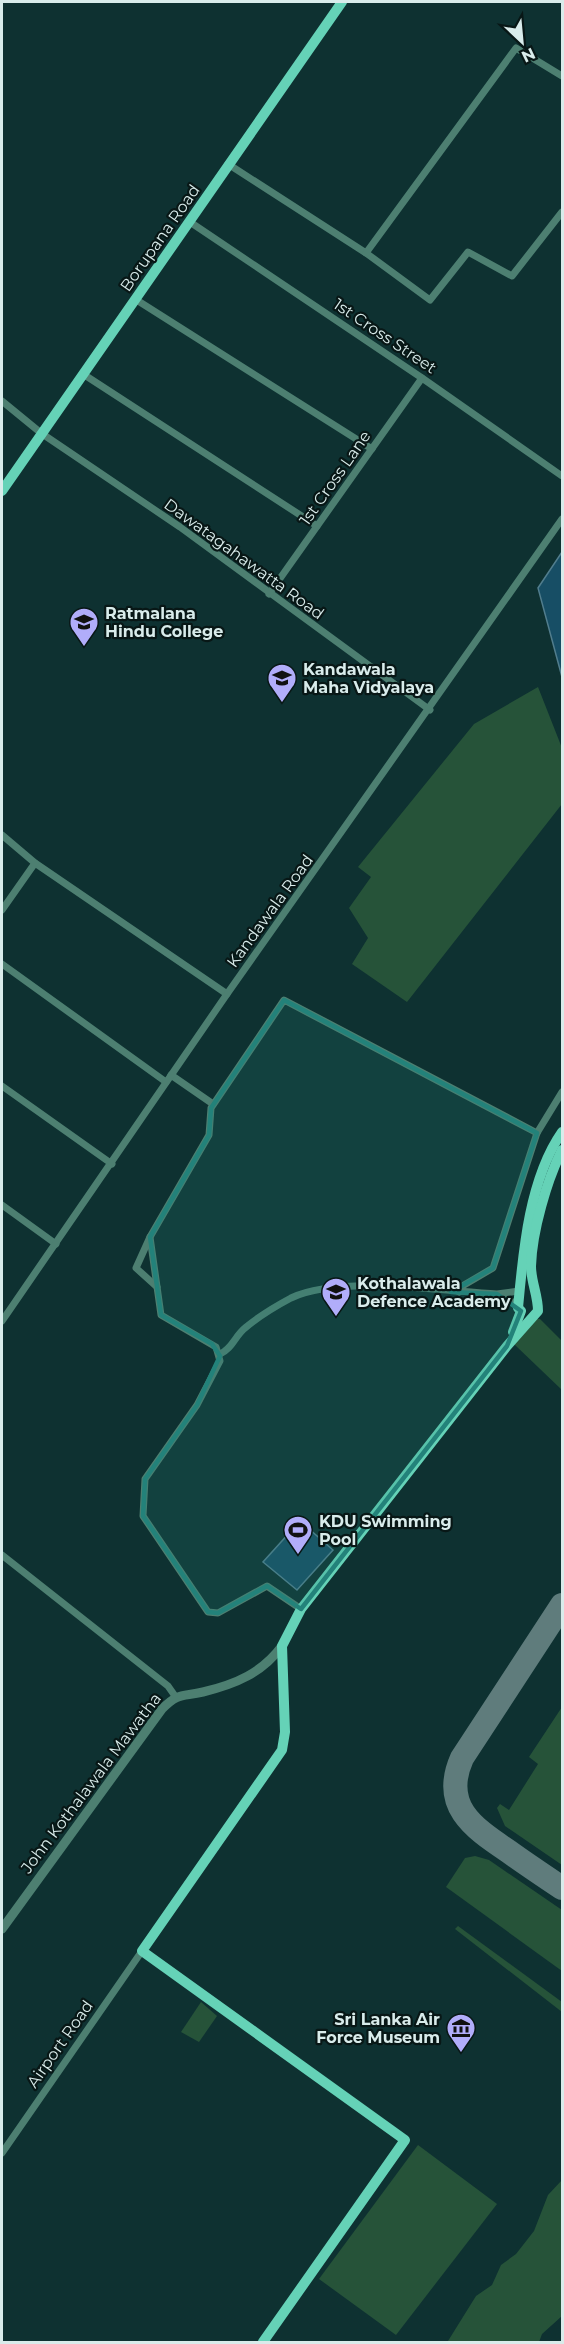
<svg xmlns="http://www.w3.org/2000/svg" width="564" height="2344" font-family="Montserrat,sans-serif">
  <rect width="100%" height="100%" fill="#0e3131"/>
  <g fill="#265339">
    <polygon points="538,687 562,748 562,804 407,1002 352,964 368,938 349,908 371,877 358,867 474,724"/>
    <polygon points="536,1319 540,1319 562,1341 562,1390 515,1345 515,1341"/>
    <polygon points="562,1707 562,1865 505,1826 497,1808 500,1804 509,1810 538,1764 529,1757"/>
    <polygon points="475,1856 489,1860 562,1910 562,1971 446,1887 465,1858"/>
    <polygon points="458,1926 562,2002 562,2012 455,1929"/>
    <polygon points="201,2002 217,2016 199,2042 181,2032"/>
    <polygon points="418,2145 497,2204 396,2335 319,2279"/>
    <polygon points="562,2180 562,2316 542,2334 539,2342 441,2342 448,2341 476,2296 492,2285 501,2265 516,2254 534,2231 548,2195"/>
  </g>
  <g fill="#174e65" stroke="#517d8d" stroke-width="1.5">
    <polygon points="562,552 562,677 538,588"/>
    <polygon points="300,1521 333,1550 297,1590 263,1562"/>
  </g>
  <g fill="none" stroke-linecap="round" stroke-linejoin="round">
    <path stroke="#5f7c7c" stroke-width="24" d="M562,1605L462,1758C441,1805 472,1827 508,1851C526,1864 544,1876 562,1888"/>
    <g stroke="#4d7f71" stroke-width="7">
      <polyline points="228,164 366,253 430,300 468,252 512,276 562,212"/>
      <polyline points="190,222 422,378 562,476"/>
      <polyline points="366,253 516,48 562,76"/>
      <polyline points="135,299 372,449"/>
      <polyline points="83,374 317,526"/>
      <polyline points="2,401 41,433 180,527 430,710"/>
      <polyline points="269,594 422,378"/>
      <polyline points="2,835 35,863 227,994"/>
      <polyline points="2,910 35,863"/>
      <polyline points="2,964 166,1082"/>
      <polyline points="171,1075 213,1104"/>
      <polyline points="2,1086 112,1164"/>
      <polyline points="2,1205 56,1244"/>
      <polyline points="150,1237 136,1268 157,1287"/>
      <polyline points="459,1292 464,1285 493,1268 537,1133 562,1092"/>
      <polyline points="499,1295 511,1301 518,1308"/>
      <polyline points="2,1321 227,994 562,519"/>
      <path d="M220,1354C232,1349 235,1336 245,1328C258,1317 276,1306 291,1298C339,1275 442,1291 497,1294L519,1291"/>
      <polyline points="2,1555 168,1686 175,1696"/>
      <polyline points="301,1609 267,1586 218,1613 208,1612 143,1516 145,1479 197,1405 220,1361 216,1347 161,1315 150,1237 209,1135 211,1108 284,1000 537,1133"/>
      <polyline points="2,2153 142,1951"/>
    </g>
    <path stroke="#4d7f71" stroke-width="9" d="M2,1929L162,1709C179,1692 182,1697 203,1692C236,1684 262,1673 282,1646"/>
    <g stroke="#65d2b7" stroke-width="10">
      <polyline points="2,491 342,2"/>
      <path d="M513,1332L521,1311L518,1308C523,1253 529,1179 562,1132"/>
      <path d="M263,2342L405,2140L142,1951L282,1750L285,1732L282,1646L301,1609L507,1346L538,1311C538,1295 531,1282 531,1266C532,1231 547,1180 562,1150"/>
    </g>
  </g>
  <path fill="#23827a" fill-opacity="0.2" stroke="#23827a" stroke-width="4.5" stroke-linejoin="round" d="M284,1000L537,1133L493,1268L451,1292L497,1294L521,1311L507,1346L301,1609L267,1586L218,1613L208,1612L143,1516L145,1479L197,1405L220,1356L212,1344L161,1315L150,1237L209,1135L211,1108Z"/>
  <defs>
    <g id="school-pin" transform="scale(1.5)"><path d="M0 17L-7.5 6A9.5 9.5 0 1 1 7.5 6Z" fill="#b1adfa" stroke="#081716"/><path d="M0-5L7-2L0 1L-7-2ZM-4 1L0 2.5L4 1V4Q0 6-4 4Z" fill="#111"/></g>
    <g id="university-pin" transform="scale(1.5)"><path d="M0 17L-7.5 6A9.5 9.5 0 1 1 7.5 6Z" fill="#b1adfa" stroke="#081716"/><path d="M0-5L7-2L0 1L-7-2ZM-4 1L0 2.5L4 1V4Q0 6-4 4Z" fill="#111"/></g>
    <g id="stadium-pin" transform="scale(1.5)"><path d="M0 17L-7.5 6A9.5 9.5 0 1 1 7.5 6Z" fill="#b1adfa" stroke="#081716"/><path d="M0-5a6.5 5 0 1 0 0 10a6.5 5 0 1 0 0-10ZM-3.5-1.8h7v3.6h-7Z" fill="#111"/></g>
    <g id="museum-pin" transform="scale(1.5)"><path d="M0 17L-7.5 6A9.5 9.5 0 1 1 7.5 6Z" fill="#b1adfa" stroke="#081716"/><path d="M0-6L6-3V-2H-6V-3ZM-5-1h2V3h-2ZM-1-1h2V3h-2ZM3-1h2V3H3ZM-6 4H6V6H-6Z" fill="#111"/></g>
  </defs>
  <g fill-rule="evenodd">
    <use href="#school-pin" x="84" y="622"/>
    <use href="#school-pin" x="282" y="678"/>
    <use href="#university-pin" x="336" y="1292"/>
    <use href="#stadium-pin" x="298" y="1530"/>
    <use href="#museum-pin" x="461" y="2028"/>
  </g>
  <g text-anchor="middle" dominant-baseline="central" stroke-width="4.5" stroke-linejoin="round" paint-order="stroke">
    <g font-size="16" fill="#d9eceb" stroke="#081716">
      <text transform="translate(160 238) rotate(-55)">Borupana Road</text>
      <text transform="translate(385 336) rotate(34)">1st Cross Street</text>
      <text transform="translate(335 478) rotate(-55)">1st Cross Lane</text>
      <text transform="translate(244 559) rotate(36)">Dawatagahawatta Road</text>
      <text transform="translate(270 911) rotate(-54)">Kandawala Road</text>
      <text transform="translate(91 1783) rotate(-53)">John Kothalawala Mawatha</text>
      <text transform="translate(60 2044) rotate(-55)">Airport Road</text>
    </g>
    <g font-size="16" font-weight="bold" fill="#d9eceb" stroke="#081716" text-anchor="start">
      <text x="105" y="613">Ratmalana<tspan x="105" dy="18">Hindu College</tspan></text>
      <text x="303" y="669">Kandawala<tspan x="303" dy="18">Maha Vidyalaya</tspan></text>
      <text x="357" y="1283">Kothalawala<tspan x="357" dy="18">Defence Academy</tspan></text>
      <text x="319" y="1521">KDU Swimming<tspan x="319" dy="18">Pool</tspan></text>
      <text x="440" y="2019" text-anchor="end">Sri Lanka Air<tspan x="440" dy="18">Force Museum</tspan></text>
    </g>
  </g>
  <rect width="564" height="2344" fill="none" stroke="#d9eceb" stroke-width="6"/>
  <g transform="translate(522 42) rotate(154)" stroke="#081716" stroke-width="4.5" paint-order="stroke">
  <path d="M0-4.5L10 22L0 15L-10 22Z" fill="#d9eceb"/>
  <text y="-9" font-size="16" font-weight="bold" text-anchor="middle" fill="#d9eceb">N</text>
  </g>
</svg>
